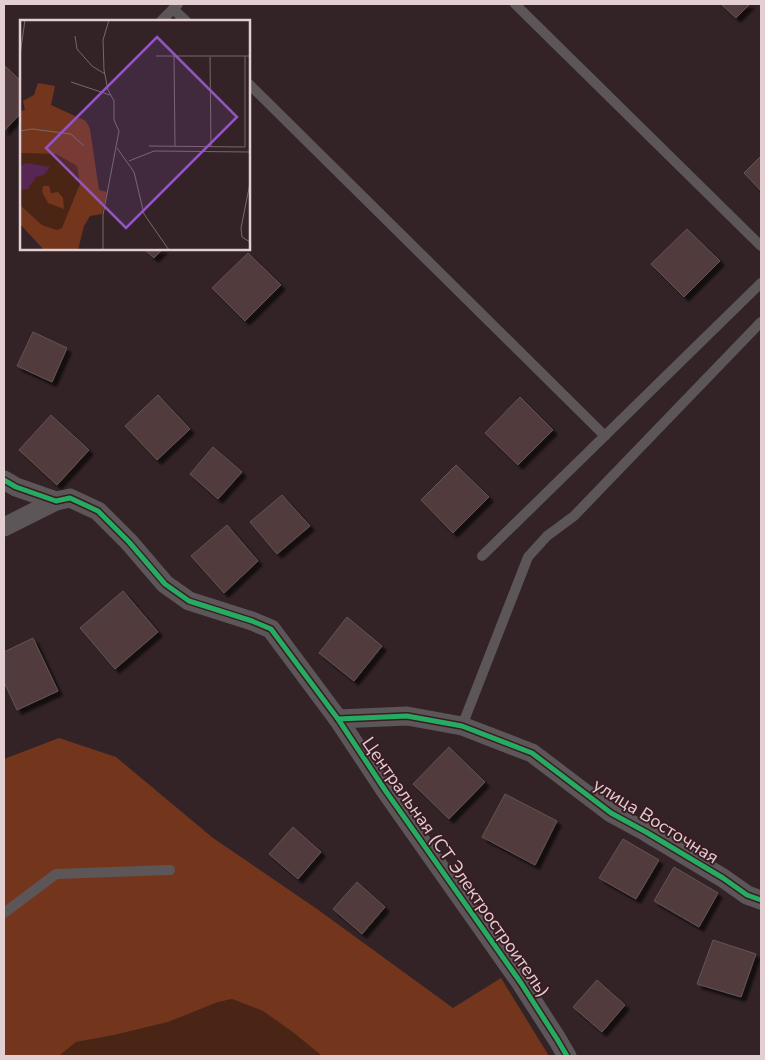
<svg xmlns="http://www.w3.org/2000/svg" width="765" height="1060" font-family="'Nunito Sans',sans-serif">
  <defs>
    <filter id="shadow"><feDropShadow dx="4.5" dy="4.5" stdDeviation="1" flood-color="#0009"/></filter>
  </defs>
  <rect width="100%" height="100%" fill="#332326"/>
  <polygon fill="#4a2415" points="232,999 263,1011 294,1033 322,1056 59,1056 76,1042 114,1035 168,1022 218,1002"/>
  <polygon fill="#73361d" points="59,738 116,757 213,838 317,909 453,1008 501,978 549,1056 322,1056 294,1033 263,1011 232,999 218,1002 168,1022 114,1035 76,1042 59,1056 4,1056 4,759"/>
  <g fill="#513b3c" stroke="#625455" filter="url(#shadow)">
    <polygon points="721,4 750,4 736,18"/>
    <polygon points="4,65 21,81 21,113 4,131"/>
    <polygon points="761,156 761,191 744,173"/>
    <polygon points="687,229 720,261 684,297 651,264"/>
    <polygon points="144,249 163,249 154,258"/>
    <polygon points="248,253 281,285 245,321 212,288"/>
    <polygon points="33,332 67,348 52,382 17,366"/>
    <polygon points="158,395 190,429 157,460 125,426"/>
    <polygon points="520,397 553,430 518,465 485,433"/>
    <polygon points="51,415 89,450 57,485 19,450"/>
    <polygon points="213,447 242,472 218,499 190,474"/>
    <polygon points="456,465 489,497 453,533 421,500"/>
    <polygon points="282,495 310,526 277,554 250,522"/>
    <polygon points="227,525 258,561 224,593 191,556"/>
    <polygon points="123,591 158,632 115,669 80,628"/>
    <polygon points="347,617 382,646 354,681 319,653"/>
    <polygon points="33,638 58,691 17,710 4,682 4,652"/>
    <polygon points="449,747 485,782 449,819 413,784"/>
    <polygon points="505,794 557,821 535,865 482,837"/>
    <polygon points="293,827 321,852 298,879 269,854"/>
    <polygon points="623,839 659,860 636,899 599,878"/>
    <polygon points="674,867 718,893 699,927 654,901"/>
    <polygon points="357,882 385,907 362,934 333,909"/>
    <polygon points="713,940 756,954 741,997 697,984"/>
    <polygon points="597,980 625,1005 602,1032 573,1007"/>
  </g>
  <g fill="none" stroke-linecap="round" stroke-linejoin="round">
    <g stroke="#5d5658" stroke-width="10">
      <polyline points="515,4 761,246"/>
      <polyline points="173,9 186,21"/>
      <polyline points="161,21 178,4"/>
      <polyline points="249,84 605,436"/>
      <polyline points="482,556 761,283"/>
      <polyline points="462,726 528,557 547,536 574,516 761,322"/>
      <polyline points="4,913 56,874 170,870"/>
    </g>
    <g stroke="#5d5658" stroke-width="19">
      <polyline points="4,480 16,487 56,501 70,498 98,511 129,542 165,584 189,601 252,621 271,629 338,719 385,790 521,983 557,1039 567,1056"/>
      <polyline points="4,527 56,501"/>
      <polyline points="338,719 407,716 462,726 532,753 611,813 646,832 723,878 747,895 761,900"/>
    </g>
    <g stroke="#3a1c23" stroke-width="8">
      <g id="cycleway">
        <polyline points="4,480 16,487 56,501 70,498 98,511 129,542 165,584 189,601 252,621 271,629 338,719 385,790 521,983 557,1039 567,1056"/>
        <polyline points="338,719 407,716 462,726 532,753 611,813 646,832 723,878 747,895 761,900"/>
      </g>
    </g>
    <use href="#cycleway" stroke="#26ab63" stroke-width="5"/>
  </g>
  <g text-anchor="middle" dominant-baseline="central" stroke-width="4" stroke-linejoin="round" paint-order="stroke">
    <g font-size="18" fill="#e3ced2" stroke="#3a1c23">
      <text transform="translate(656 821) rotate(32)">улица Восточная</text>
      <text transform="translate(456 867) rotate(55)">Центральная (СТ Электростроитель)</text>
    </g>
  </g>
  <g transform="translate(20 20)">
    <rect width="230" height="230" fill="#332326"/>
    <path d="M0,133L36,134L57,146L59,171L42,208L37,210L22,205L0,185V170L19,155L16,144L0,146ZM29,169L35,174L42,182L28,183L22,172Z" fill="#4a2415" fill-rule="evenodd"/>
    <path d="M18,63L35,66L31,85L66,101L70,109L79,170L87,172L82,194L70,196L64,206L58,230H24L0,204V185L22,205L37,210L42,208L60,164L57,146L36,134L0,133V91L5,90L3,81L14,75ZM23,166H29L31,173L38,172L43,178L44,189L28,183L22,172Z" fill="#73361d"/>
    <path d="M6,143L30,147L24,155L16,157L8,169L1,170L0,146Z" fill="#572653"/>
    <path fill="none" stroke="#79676b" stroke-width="1" d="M55,16L57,29L72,46L85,54M0,35L5,0M136,36H230M154,36L155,126M190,37L191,127M51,62L90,75M0,111L12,109L51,114L64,126M129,126L225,127V36M97,128L114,152L124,194L149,230M109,141L134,131L230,132M230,163L221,208L222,217L230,222M83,230V195L99,111L94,100V81L88,70L84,50L83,20L89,0"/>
    <path fill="#9554c4" fill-opacity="0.15" stroke="#9554c4" stroke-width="2.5" d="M137,17L217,97L106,208L26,128Z"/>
    <rect width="230" height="230" fill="none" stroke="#e3ced2" stroke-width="2.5"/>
  </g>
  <rect width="765" height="1060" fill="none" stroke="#e3ced2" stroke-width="10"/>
</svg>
